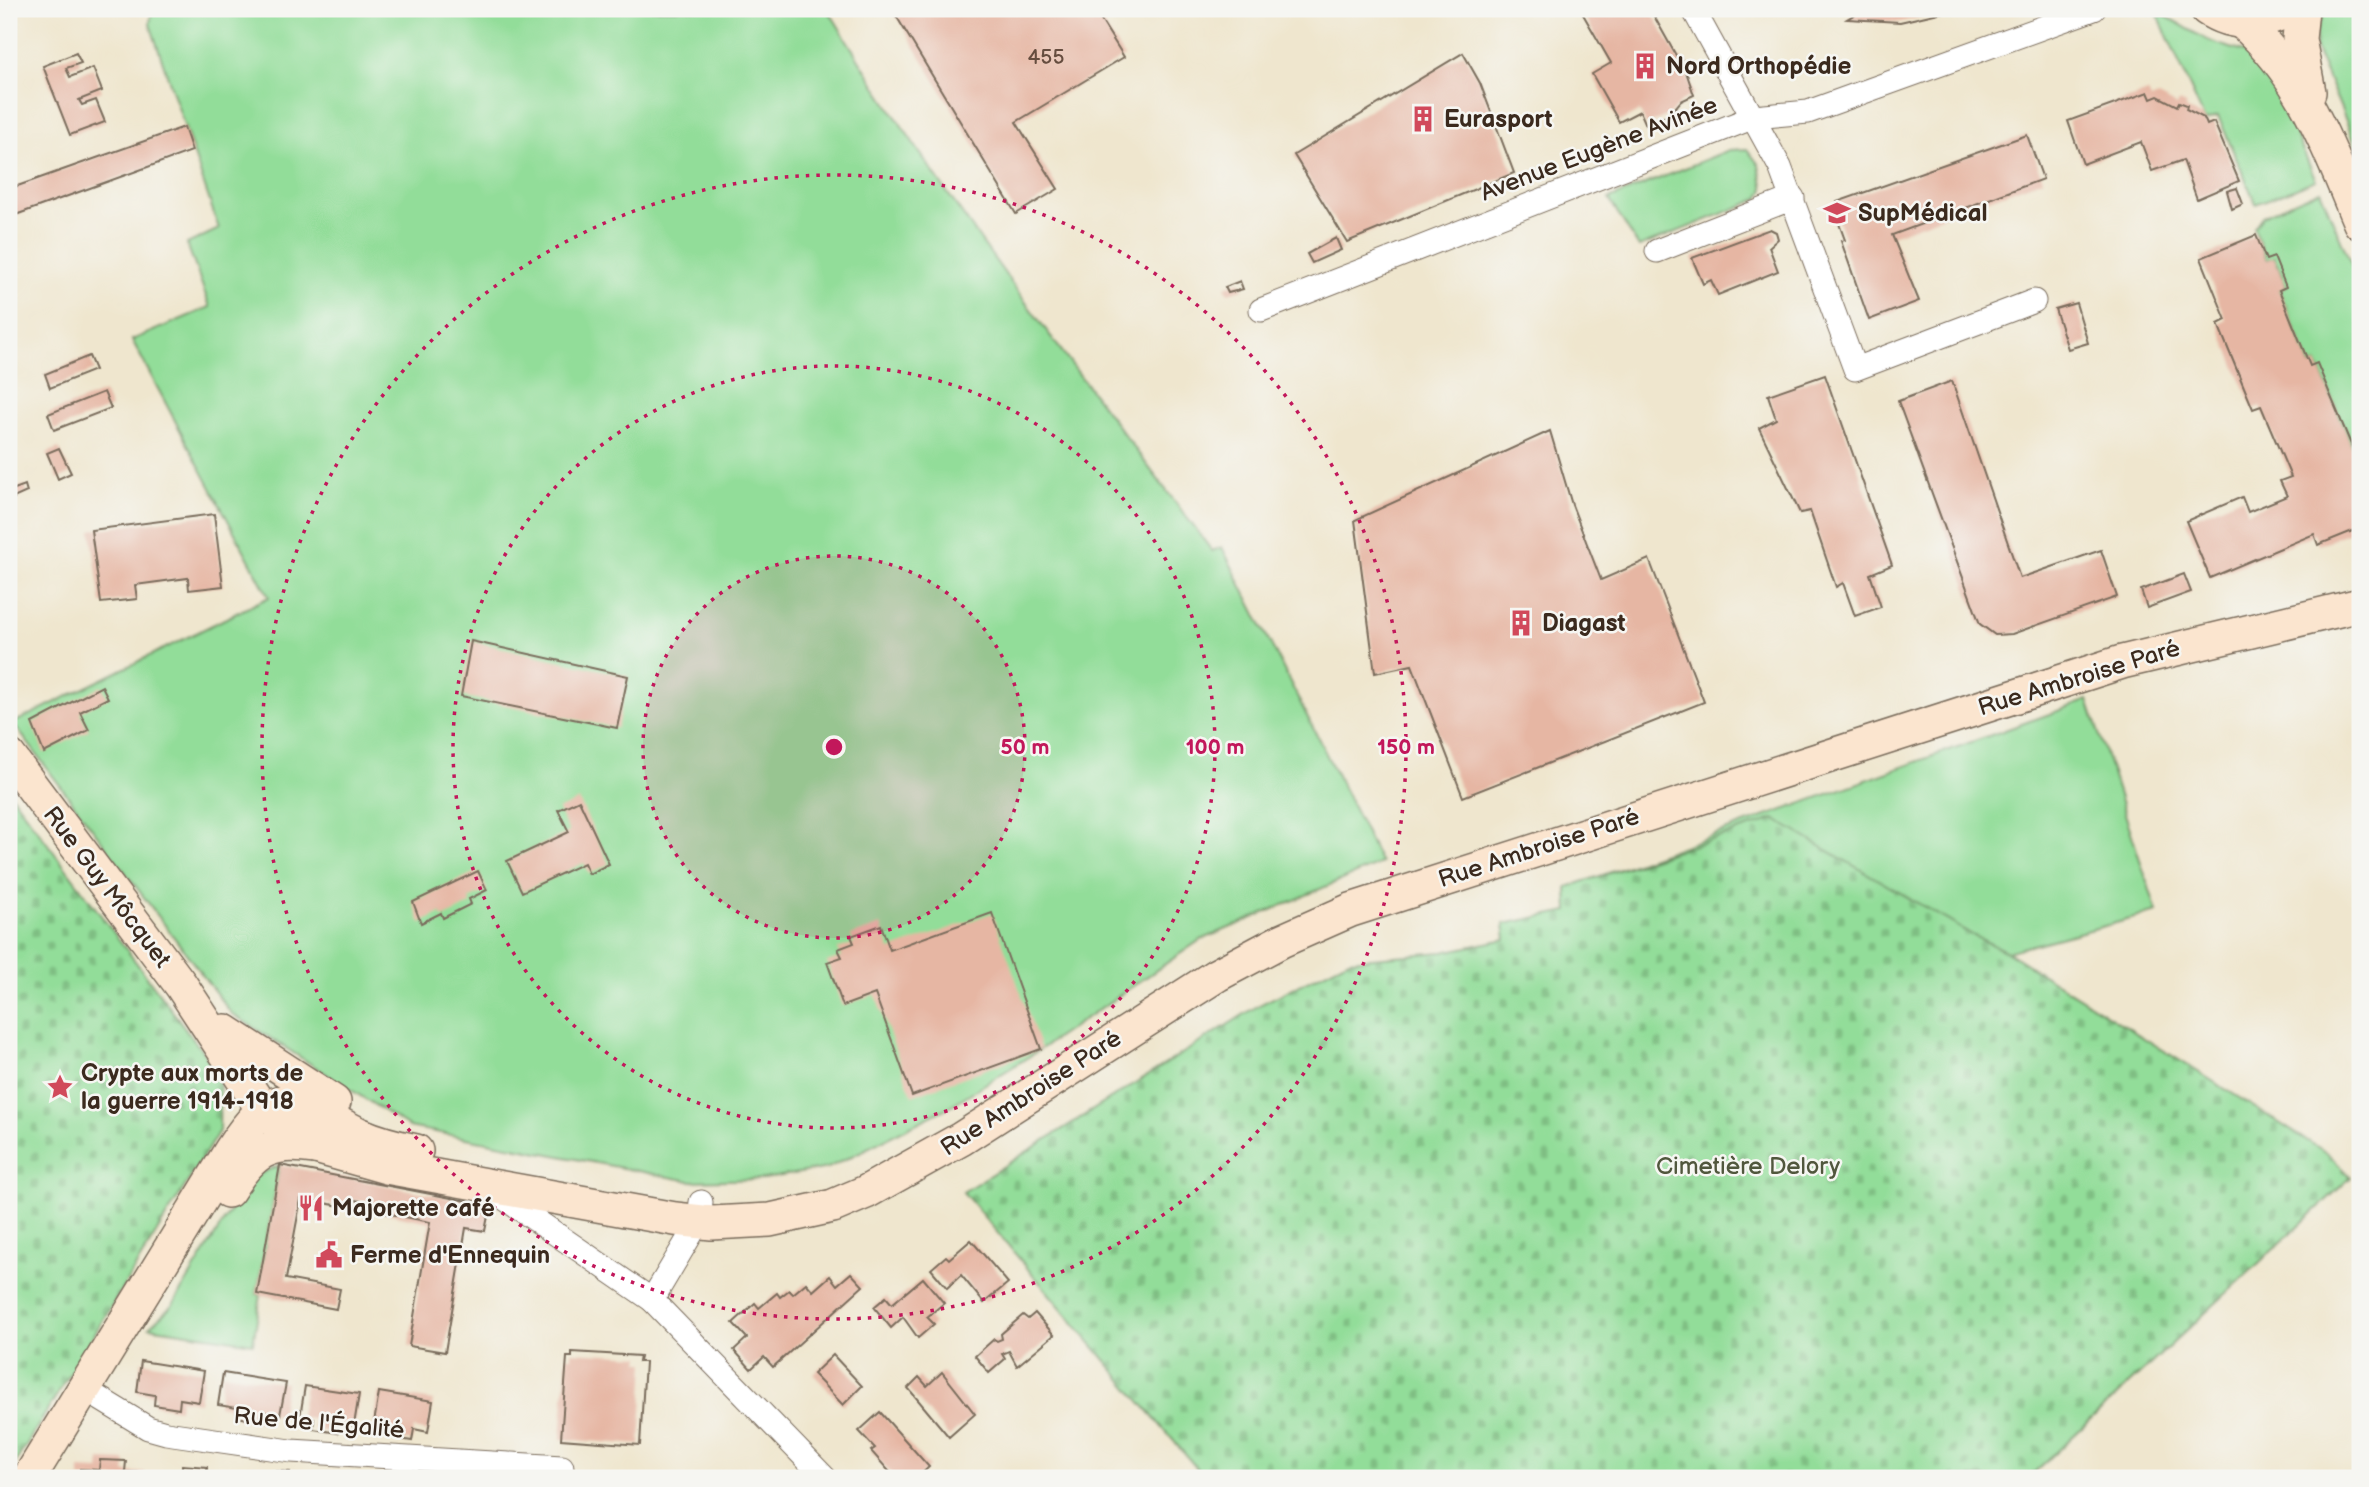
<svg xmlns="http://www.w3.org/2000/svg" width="2369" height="1487" font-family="'Balsamiq Sans',sans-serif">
  <defs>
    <pattern id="cemetery-stones" width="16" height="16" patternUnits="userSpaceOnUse" patternTransform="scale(1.75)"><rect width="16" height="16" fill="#92dd99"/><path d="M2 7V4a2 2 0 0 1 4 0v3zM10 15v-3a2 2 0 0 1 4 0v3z" fill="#7fbe83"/></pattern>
  </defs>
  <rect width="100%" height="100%" fill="#f6f6f2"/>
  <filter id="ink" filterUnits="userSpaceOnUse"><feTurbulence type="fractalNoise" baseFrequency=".0143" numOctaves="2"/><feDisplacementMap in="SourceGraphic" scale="14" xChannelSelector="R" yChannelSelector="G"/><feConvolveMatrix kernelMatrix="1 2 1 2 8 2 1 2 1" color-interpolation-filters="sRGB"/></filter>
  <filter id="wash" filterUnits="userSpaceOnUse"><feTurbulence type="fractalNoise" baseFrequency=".00686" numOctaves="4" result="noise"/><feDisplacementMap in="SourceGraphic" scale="28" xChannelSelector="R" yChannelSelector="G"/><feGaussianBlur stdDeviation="1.57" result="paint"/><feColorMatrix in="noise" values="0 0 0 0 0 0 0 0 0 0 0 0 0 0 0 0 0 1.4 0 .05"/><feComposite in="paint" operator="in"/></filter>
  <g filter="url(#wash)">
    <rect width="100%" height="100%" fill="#efe6ce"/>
    <g fill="#92dd99" stroke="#66845c" stroke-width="2">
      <path d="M152,9H828C941,198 1080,375 1212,551L1222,547L1381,863L1199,941L1041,1049L947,1108L828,1168L764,1179L690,1181L409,1127L231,1013L13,723L269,597L132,340L210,307L187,244L219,229L150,24Z"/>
      <polygon points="2326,9 2360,9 2360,154 2315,47 2316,32"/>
      <path d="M2157,13C2174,19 2187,29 2202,37C2223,49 2246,48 2264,64L2316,180L2256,204L2218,116L2205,121Z"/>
      <polygon points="1747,149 1759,165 1764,189 1759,199 1639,247 1609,199 1729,150"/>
      <polygon points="2320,190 2360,285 2360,466 2317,363 2310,366 2279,290 2286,286 2274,257 2266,260 2254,228 2262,216"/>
      <polygon points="2088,700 2157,912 2007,952 1976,937 2152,1264 2351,1177 2028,1478 1577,1040 1567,888"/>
      <polygon points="280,1165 257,1294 261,1295 253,1343 149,1327 172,1306 250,1178"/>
    </g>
    <g fill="url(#cemetery-stones)" stroke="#66845c" stroke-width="2">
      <polygon points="9,792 220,1075 219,1131 9,1473"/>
      <polygon points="1774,819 1976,937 2007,952 2327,1153 2351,1177 2028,1478 1205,1478 963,1192 1259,1005 1349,960 1443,952 1506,939 1504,924 1568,911 1567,887"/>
    </g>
    <g id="blocks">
      <g fill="#e6b6a3">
        <polygon points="892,9 1094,9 1124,57 1016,122 1058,189 1016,214"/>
        <polygon points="1580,9 1650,9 1678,59 1681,58 1683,63 1694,95 1681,101 1669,115 1646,125 1640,111 1619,122 1592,74 1611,63"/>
        <polygon points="1864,9 1956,9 1900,22 1847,19"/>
        <polygon points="76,53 81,63 66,68 70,77 93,68 102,91 79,100 82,105 96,100 105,122 70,135 43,66"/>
        <polygon points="1463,53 1480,83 1514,173 1347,242 1294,155"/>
        <polygon points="2148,92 2151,99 2158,96 2177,106 2179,102 2187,105 2186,109 2204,118 2207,125 2214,122 2239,181 2197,199 2183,160 2152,171 2141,142 2083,164 2068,121"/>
        <polygon points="184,127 192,151 10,217 9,189"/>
        <polygon points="2027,135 2043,179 1892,235 1919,301 1869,320 1841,241 1845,240 1838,221 1833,222 1831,217 1837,202"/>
        <polygon points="2237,188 2243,204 2232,209 2227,191"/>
        <polygon points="1770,229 1776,232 1778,239 1769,247 1778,271 1718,295 1711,280 1703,284 1692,258"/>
        <polygon points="2256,235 2266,260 2274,257 2286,287 2279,290 2310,366 2317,363 2360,466 2360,528 2318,545 2314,534 2210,578 2186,521 2242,497 2248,512 2287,496 2280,481 2291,477 2261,406 2253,409 2222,334 2218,324 2226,320 2201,258"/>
        <polygon points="1336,238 1341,250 1312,263 1307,254"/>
        <polygon points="1240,281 1243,289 1228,293 1225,287"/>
        <polygon points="2076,303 2088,343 2068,349 2055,309"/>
        <polygon points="89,356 95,370 50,388 45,374"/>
        <polygon points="1825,375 1892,565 1870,574 1881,607 1855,616 1843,583 1836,587 1810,511 1800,513 1759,428 1776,419 1768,395"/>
        <polygon points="1952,381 2020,578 2101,550 2117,597 2012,634 1995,635 1980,624 1898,401"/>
        <polygon points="104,392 111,408 54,430 48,414"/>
        <polygon points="1550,431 1572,505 1601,580 1649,559 1704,702 1463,797 1412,665 1375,673 1355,520"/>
        <polygon points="59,448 71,473 58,479 47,453"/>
        <polygon points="9,483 12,490 25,485 27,492 9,500"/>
        <polygon points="214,514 223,586 189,590 188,578 135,585 137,599 101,603 91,530"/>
        <polygon points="2184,574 2191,592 2147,608 2141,590"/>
        <polygon points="471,641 628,676 617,728 461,696"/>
        <polygon points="102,686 108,698 80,712 89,730 44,753 32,723"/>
        <polygon points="579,800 609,864 589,874 584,863 522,892 507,861 569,832 558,810"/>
        <polygon points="478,871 487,890 469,899 471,904 443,918 441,913 421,923 413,902"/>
        <polygon points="992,913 1041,1049 912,1096 875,994 843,1006 827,962 842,957 838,949 854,943 851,936 881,925 890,950"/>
        <polygon points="280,1165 472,1202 488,1216 485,1231 466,1228 445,1352 409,1346 430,1222 376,1211 371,1203 354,1200 352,1208 301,1199 286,1279 340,1289 336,1309 257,1294"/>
        <polygon points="971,1240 1008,1283 984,1303 961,1275 947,1288 931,1269 946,1256 949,1259"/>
        <polygon points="851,1273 863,1286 773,1367 764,1357 751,1369 734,1350 747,1338 733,1323 755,1303 759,1308 777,1293 780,1297 789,1290 793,1294 806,1283 813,1291 830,1276 837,1285"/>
        <polygon points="923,1278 944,1303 927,1317 934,1324 918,1338 903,1317 891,1328 874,1307 886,1297 892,1304"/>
        <polygon points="1035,1313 1054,1335 1017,1366 1009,1351 1002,1354 1005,1359 989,1373 975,1356 994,1339 997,1341 1002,1339 1001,1334 1023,1315 1028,1319"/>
        <polygon points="572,1352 640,1356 639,1362 645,1362 640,1445 561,1439 567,1357 572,1357"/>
        <polygon points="833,1355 862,1386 843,1405 813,1374"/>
        <polygon points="141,1361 204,1371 199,1402 180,1399 179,1409 154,1405 155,1395 137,1392"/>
        <polygon points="942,1372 975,1414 949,1437 908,1388 919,1377 927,1386"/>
        <polygon points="223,1373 286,1383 280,1415 262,1412 260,1421 236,1417 237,1408 218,1405"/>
        <polygon points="305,1386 359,1394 354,1425 340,1423 338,1433 313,1429 314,1419 300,1417"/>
        <polygon points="379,1392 433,1401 428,1432 414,1429 412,1441 387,1437 389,1426 374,1423"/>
        <polygon points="880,1412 929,1467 917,1478 895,1478 871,1451 875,1448 859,1431"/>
        <polygon points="100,1460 126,1461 125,1472 145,1473 144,1478 80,1478 80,1469 99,1470"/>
        <polygon points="182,1465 207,1467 207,1478 162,1478 162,1474 182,1475"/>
        <polygon points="265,1471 290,1472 290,1478 264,1478"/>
      </g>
    </g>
  </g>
  <g filter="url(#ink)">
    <use href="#blocks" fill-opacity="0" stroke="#7a6c5c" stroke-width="2"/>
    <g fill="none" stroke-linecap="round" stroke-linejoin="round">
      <g stroke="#7a6c5c" stroke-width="25">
        <g id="street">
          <polyline points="1693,9 1780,167 1855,369 2034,301"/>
          <polyline points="1657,251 1793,198"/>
          <polyline points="1261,310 1754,117 1808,112 2094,9"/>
          <polyline points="495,1192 652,1300 825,1478"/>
          <polyline points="652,1300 699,1221 701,1202"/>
          <polyline points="84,1389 148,1428 166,1433 291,1451 562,1467"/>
        </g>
      </g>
      <g stroke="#7a6c5c" stroke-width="36">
        <g id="secondary">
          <path d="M2207,9C2232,26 2263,25 2289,9"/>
          <polyline points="2302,9 2299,39 2309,92"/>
          <path d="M2242,22C2305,77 2328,148 2360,223"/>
          <polyline points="9,756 181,985 263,1110 283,1129 319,1148 386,1167 675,1219 712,1223 770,1220 833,1206 866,1192 961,1139 1217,975 1281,941 1351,910 2122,662 2360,605"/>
          <polyline points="225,1031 334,1102"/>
          <path d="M228,1191C252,1153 267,1140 314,1147"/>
          <path d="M29,1478L231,1150C280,1074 295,1103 359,1134C377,1142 396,1147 416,1151"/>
        </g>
      </g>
      <use href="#street" stroke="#fff" stroke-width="23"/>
      <use href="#secondary" stroke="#fbe5cf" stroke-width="33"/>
    </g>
  </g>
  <circle cx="834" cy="747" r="191" fill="#c2185b" fill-opacity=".12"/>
  <g fill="none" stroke="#c2185b" stroke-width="3.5" stroke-dasharray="3.5 7">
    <circle cx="834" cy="747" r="191"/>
    <circle cx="834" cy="747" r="381"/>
    <circle cx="834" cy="747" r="572"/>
  </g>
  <defs>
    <g id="building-bare" transform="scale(2.1)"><path d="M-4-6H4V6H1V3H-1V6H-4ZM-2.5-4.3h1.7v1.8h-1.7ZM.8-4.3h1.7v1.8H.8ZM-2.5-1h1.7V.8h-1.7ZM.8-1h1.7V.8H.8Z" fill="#d1495b" stroke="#f6f6f2" stroke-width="2.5" paint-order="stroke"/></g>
    <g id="university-bare" transform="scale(2.1)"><path d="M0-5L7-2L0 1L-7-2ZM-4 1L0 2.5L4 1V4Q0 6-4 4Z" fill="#d1495b" stroke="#f6f6f2" stroke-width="2.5" paint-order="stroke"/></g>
    <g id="sight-bare" transform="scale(2.1)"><path d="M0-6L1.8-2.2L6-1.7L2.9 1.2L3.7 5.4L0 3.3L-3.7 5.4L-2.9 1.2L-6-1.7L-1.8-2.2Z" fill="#d1495b" stroke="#f6f6f2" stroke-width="2.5" paint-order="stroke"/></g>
    <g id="restaurant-bare" transform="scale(2.1)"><path d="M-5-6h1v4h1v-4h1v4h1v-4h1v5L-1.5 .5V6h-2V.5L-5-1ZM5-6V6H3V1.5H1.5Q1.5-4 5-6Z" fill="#d1495b" stroke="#f6f6f2" stroke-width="2.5" paint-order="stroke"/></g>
    <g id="civic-bare" transform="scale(2.1)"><path d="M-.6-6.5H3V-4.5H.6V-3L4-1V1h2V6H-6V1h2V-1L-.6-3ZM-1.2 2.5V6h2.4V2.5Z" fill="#d1495b" stroke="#f6f6f2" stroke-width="2.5" paint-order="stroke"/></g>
  </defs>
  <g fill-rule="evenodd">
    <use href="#building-bare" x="1645" y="66"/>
    <use href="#building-bare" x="1423" y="119"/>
    <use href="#university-bare" x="1837" y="213"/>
    <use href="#building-bare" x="1521" y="623"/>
    <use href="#sight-bare" x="60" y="1087"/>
    <use href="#restaurant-bare" x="311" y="1208"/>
    <use href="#civic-bare" x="329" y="1255"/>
  </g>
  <g text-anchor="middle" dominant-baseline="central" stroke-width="5" stroke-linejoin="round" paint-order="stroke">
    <g font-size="21" fill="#664d3f">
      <text x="1046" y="57">455</text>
    </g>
    <g font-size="24" font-weight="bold" fill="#3b2a1e" stroke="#f6f6f2" text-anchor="start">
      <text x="1666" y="66">Nord Orthopédie</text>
      <text x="1444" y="119">Eurasport</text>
      <text x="1858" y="213">SupMédical</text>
      <text x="1542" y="623">Diagast</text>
      <text x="81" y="1073">Crypte aux morts de<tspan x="81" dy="28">la guerre 1914-1918</tspan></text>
      <text x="332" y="1208">Majorette café</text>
      <text x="350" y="1255">Ferme d'Ennequin</text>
    </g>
    <g font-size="24" fill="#3b2a1e" stroke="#f6f6f2">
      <text transform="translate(1599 149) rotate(-21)">Avenue Eugène Avinée</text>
      <text transform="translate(2079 678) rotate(-17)">Rue Ambroise Paré</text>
      <text transform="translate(1539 848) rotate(-18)">Rue Ambroise Paré</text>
      <text transform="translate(107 887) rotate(53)">Rue Guy Môcquet</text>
      <text transform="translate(1031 1093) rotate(-33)">Rue Ambroise Paré</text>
      <text transform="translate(319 1423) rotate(5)">Rue de l'Égalité</text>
    </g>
    <g font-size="24" fill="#51573d" stroke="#f6f6f2">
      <text x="1748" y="1166">Cimetière Delory</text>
    </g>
  </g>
  <circle cx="834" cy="747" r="10" fill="#c2185b" stroke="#f6f6f2" stroke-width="3.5"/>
  <g font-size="21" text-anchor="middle" font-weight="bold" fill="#c2185b" stroke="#f6f6f2" stroke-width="5" stroke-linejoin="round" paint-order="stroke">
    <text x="1025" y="754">50 m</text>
    <text x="1215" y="754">100 m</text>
    <text x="1406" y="754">150 m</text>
  </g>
  <rect width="2369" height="1487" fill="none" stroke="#f6f6f2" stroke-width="35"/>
</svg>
